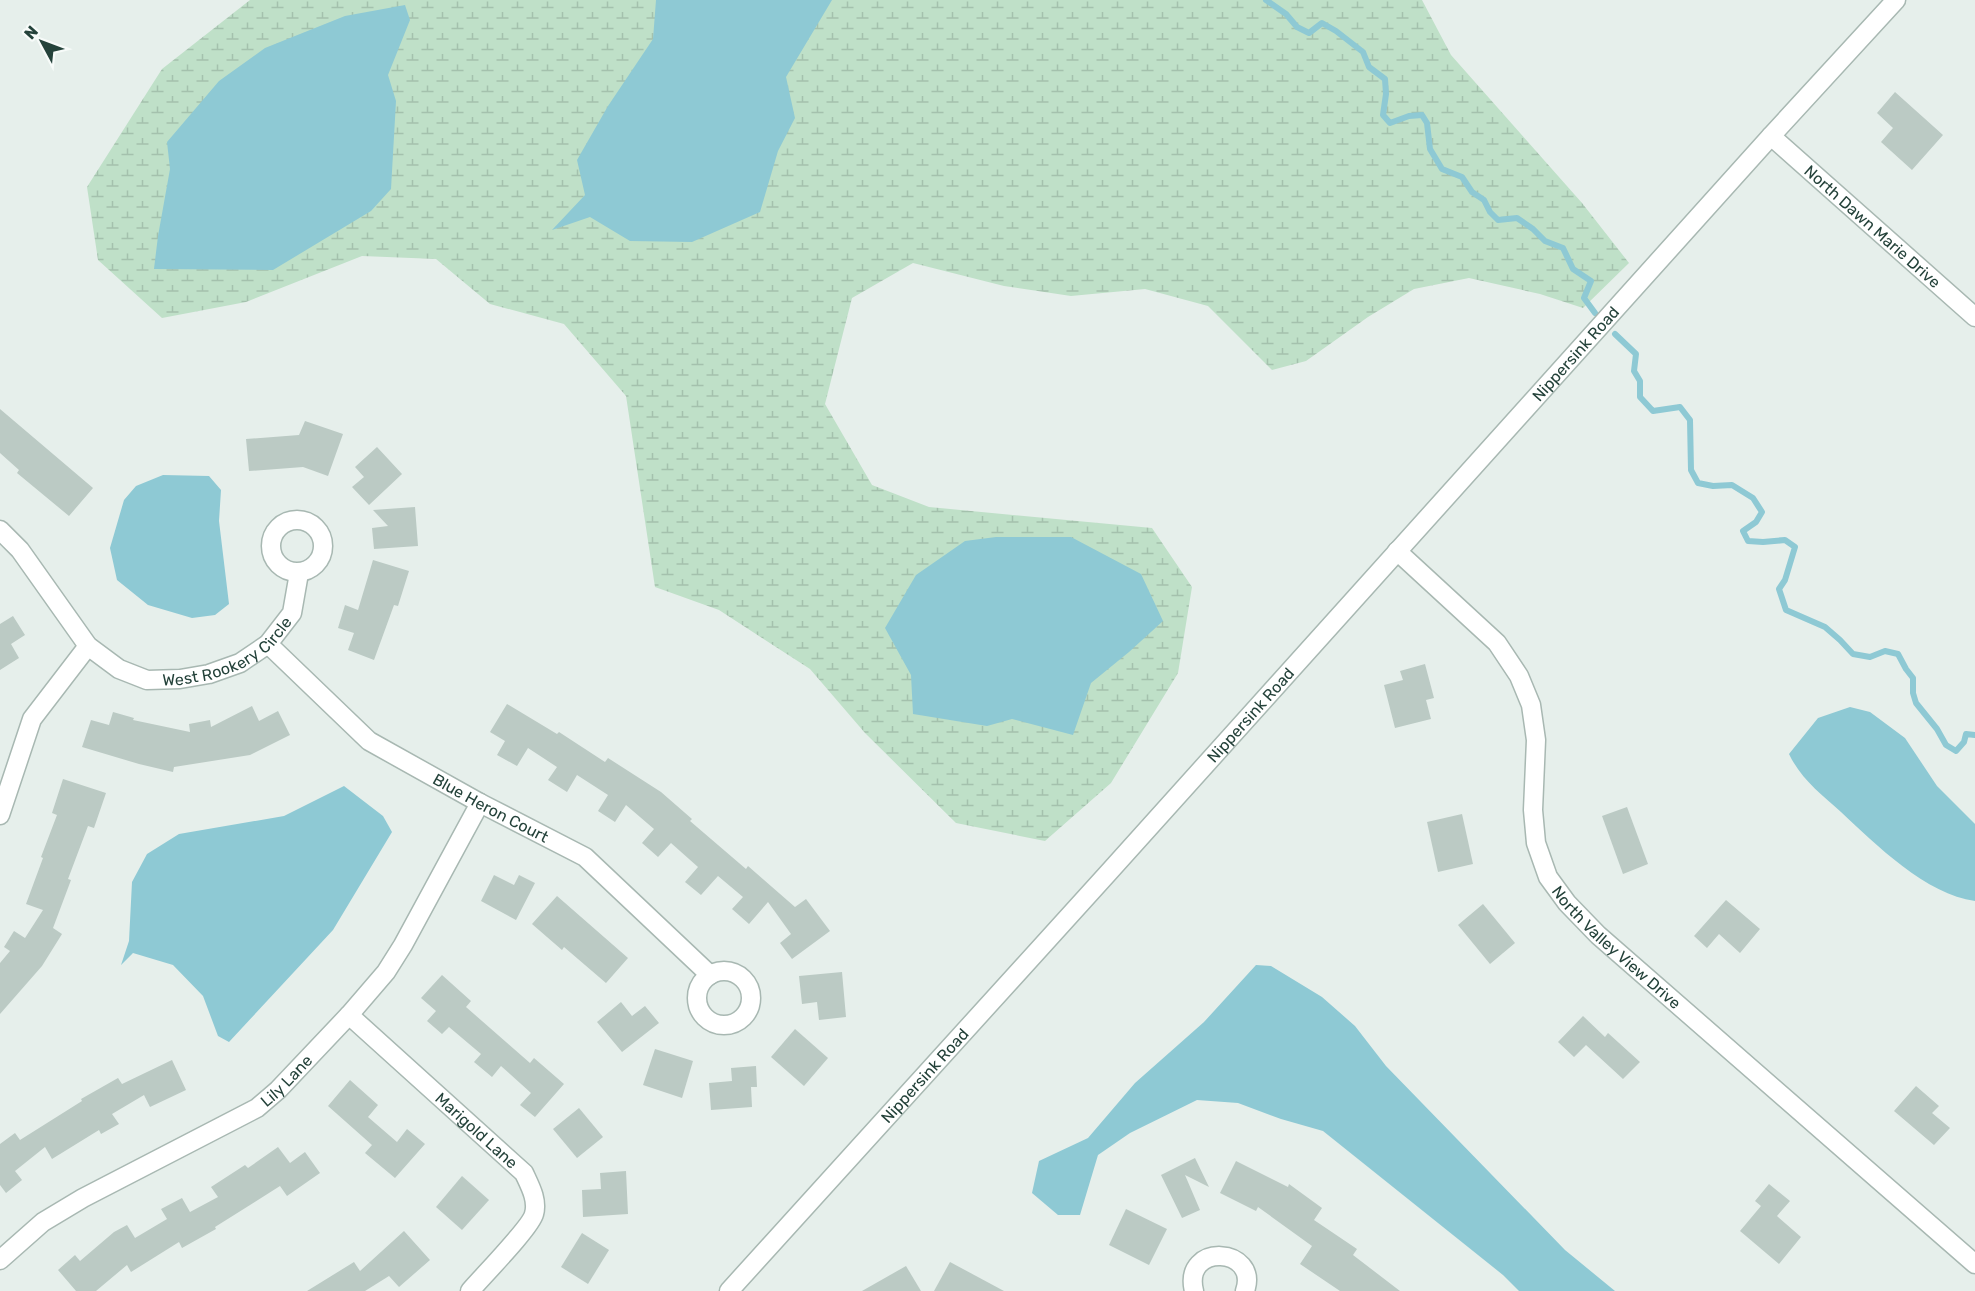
<svg xmlns="http://www.w3.org/2000/svg" width="1975" height="1291" font-family="Rubik,sans-serif">
  <defs>
    <pattern id="wetland-marsh" width="20" height="14" patternUnits="userSpaceOnUse" patternTransform="scale(1.5)"><rect width="20" height="14" fill="#bfe0c8"/><path d="M1 5h8M5 5V1M11 12h8M15 12V8" fill="none" stroke="#a4c1ad"/></pattern>
  </defs>
  <rect width="100%" height="100%" fill="#e6efeb"/>
  <polygon fill="url(#wetland-marsh)" points="250,0 1422,0 1451,55 1582,203 1629,263 1583,308 1540,294 1469,278 1414,289 1368,317 1306,361 1272,370 1208,306 1145,289 1071,296 1004,286 913,263 852,298 825,404 872,485 929,507 1152,528 1192,587 1178,673 1111,783 1045,841 956,823 865,733 810,669 719,610 655,587 626,396 564,324 490,304 436,259 362,256 246,302 162,318 98,260 87,187 162,69"/>
  <g fill="#8ec9d4">
    <polygon points="656,0 832,0 786,77 795,118 778,151 760,212 692,242 630,241 590,217 552,230 585,195 577,160 608,106 653,39"/>
    <polygon points="405,5 410,20 388,75 396,101 391,189 371,211 273,270 154,269 158,236 170,169 167,142 219,81 265,48 345,16"/>
    <polygon points="163,475 209,476 221,490 219,521 229,604 215,615 192,618 148,605 117,580 110,548 124,500 136,486"/>
    <polygon points="996,537 1071,537 1141,574 1163,621 1129,652 1091,683 1073,735 1012,719 987,726 913,714 911,675 885,628 916,575 965,541"/>
    <path d="M1850,707L1870,712L1905,738L1937,786L1975,824V901C1927,895 1875,844 1841,812C1821,794 1801,779 1789,754L1818,718Z"/>
    <polygon points="344,786 383,816 392,832 333,930 229,1042 218,1036 203,996 173,965 133,953 121,965 129,941 132,882 147,854 179,834 284,816"/>
    <polygon points="1256,965 1271,966 1322,997 1355,1026 1386,1066 1565,1250 1615,1291 1519,1291 1503,1275 1323,1131 1281,1119 1238,1103 1197,1100 1130,1133 1098,1155 1080,1215 1058,1215 1032,1193 1039,1161 1088,1138 1135,1083 1204,1022"/>
  </g>
  <g fill="none" stroke-linecap="round" stroke-linejoin="round">
    <g stroke="#8ec9d4" stroke-width="6">
      <polyline points="1266,0 1286,14 1297,27 1309,33 1322,23 1336,31 1363,52 1369,67 1385,79 1386,94 1383,115 1390,123 1409,116 1422,115 1427,123 1430,149 1442,169 1462,177 1472,192 1484,200 1490,212 1498,220 1517,218 1533,229 1545,241 1563,248 1573,269 1591,281 1584,298 1595,313"/>
      <polyline points="1615,334 1636,354 1634,371 1640,381 1640,397 1653,411 1680,407 1690,420 1691,470 1698,483 1713,486 1732,485 1753,498 1762,512 1756,522 1743,531 1748,541 1763,542 1785,540 1795,547 1785,580 1779,589 1786,610 1825,627 1840,640 1853,654 1870,657 1885,651 1898,654 1906,669 1913,678 1913,693 1916,703 1937,729 1946,745 1956,751 1964,742 1966,734 1975,735"/>
    </g>
  </g>
  <g fill="#bbcac4">
    <polygon points="1895,92 1943,135 1912,170 1881,142 1893,128 1877,113"/>
    <polygon points="0,409 93,488 69,516 17,473 19,470 0,453"/>
    <polygon points="305,421 343,434 328,476 303,467 249,471 246,439 299,435"/>
    <polygon points="377,447 402,474 369,505 352,487 364,477 355,467"/>
    <polygon points="415,507 418,546 374,549 372,528 388,526 373,510"/>
    <polygon points="373,560 409,571 398,606 394,605 374,660 348,650 354,633 338,628 345,605 358,610"/>
    <polygon points="13,616 25,635 11,644 19,658 0,670 0,624"/>
    <polygon points="1425,664 1434,698 1426,700 1431,719 1395,728 1384,685 1403,680 1400,671"/>
    <polygon points="507,704 557,734 559,732 605,762 608,758 661,792 692,819 690,821 746,869 748,866 795,907 806,899 830,931 792,959 780,943 791,934 768,902 749,924 732,909 743,897 718,876 701,895 685,882 698,867 671,843 658,857 642,843 654,829 626,805 615,822 598,811 608,795 577,775 567,792 548,780 557,767 528,748 517,766 497,755 505,741 490,732"/>
    <polygon points="252,706 259,721 278,711 290,735 250,755 174,767 173,772 139,764 82,747 91,720 109,725 113,712 134,718 133,720 190,732 189,724 210,720 211,727"/>
    <polygon points="63,779 106,793 94,828 88,826 68,879 71,880 53,928 62,934 42,966 0,1014 0,963 10,951 4,947 14,931 25,938 43,910 26,904 43,858 41,857 57,815 52,813"/>
    <polygon points="1627,807 1648,864 1623,874 1602,816"/>
    <polygon points="1462,814 1473,864 1438,872 1427,822"/>
    <polygon points="494,875 514,885 519,875 535,883 516,920 481,901"/>
    <polygon points="557,896 628,958 606,983 564,947 562,950 532,924"/>
    <polygon points="1726,900 1760,929 1740,953 1719,934 1707,948 1694,936"/>
    <polygon points="1483,904 1515,943 1490,964 1458,925"/>
    <polygon points="842,972 846,1017 819,1020 817,1002 802,1004 799,976"/>
    <polygon points="442,975 471,1001 466,1007 530,1063 534,1058 564,1084 535,1117 520,1105 531,1093 501,1066 492,1077 474,1062 481,1054 449,1027 442,1034 427,1021 436,1011 421,998"/>
    <polygon points="621,1002 632,1016 645,1006 659,1023 622,1052 597,1022"/>
    <polygon points="1583,1016 1605,1037 1608,1033 1640,1062 1623,1079 1586,1045 1574,1057 1558,1042"/>
    <polygon points="795,1029 828,1058 804,1086 771,1057"/>
    <polygon points="655,1049 693,1061 682,1098 643,1085"/>
    <polygon points="172,1060 186,1090 150,1107 144,1095 112,1114 119,1124 101,1134 99,1130 52,1159 45,1147 15,1171 22,1180 6,1193 0,1185 0,1144 15,1133 20,1140 82,1101 81,1099 118,1078 122,1084"/>
    <polygon points="756,1066 757,1087 751,1087 752,1107 711,1110 709,1083 732,1081 731,1068"/>
    <polygon points="350,1080 378,1105 368,1117 397,1142 407,1129 425,1144 395,1178 365,1153 372,1145 328,1106"/>
    <polygon points="1916,1086 1939,1106 1932,1113 1950,1128 1934,1145 1894,1111"/>
    <polygon points="579,1108 603,1137 577,1158 553,1129"/>
    <polygon points="278,1147 290,1163 305,1152 320,1173 287,1196 280,1186 215,1227 216,1229 182,1248 179,1242 131,1272 127,1265 96,1291 76,1291 58,1270 75,1255 80,1261 114,1232 127,1225 135,1238 167,1219 161,1209 182,1198 190,1212 218,1197 211,1187 245,1165 248,1168"/>
    <polygon points="1195,1158 1209,1187 1185,1175 1200,1210 1182,1218 1161,1175"/>
    <polygon points="1236,1161 1288,1187 1289,1184 1322,1208 1314,1220 1357,1249 1353,1255 1400,1291 1340,1291 1300,1264 1312,1246 1258,1207 1256,1211 1220,1193"/>
    <polygon points="626,1171 628,1214 583,1217 582,1190 601,1189 600,1173"/>
    <polygon points="462,1176 489,1200 462,1230 436,1207"/>
    <polygon points="1769,1184 1790,1201 1777,1216 1801,1237 1779,1264 1740,1231 1761,1206 1755,1201"/>
    <polygon points="1126,1209 1167,1229 1149,1265 1109,1245"/>
    <polygon points="404,1231 430,1260 399,1287 389,1276 365,1291 307,1291 354,1262 360,1271"/>
    <polygon points="582,1233 609,1250 588,1284 561,1267"/>
    <polygon points="950,1262 1004,1291 934,1291"/>
    <polygon points="906,1266 921,1291 862,1291"/>
  </g>
  <g fill="none" stroke-linecap="round" stroke-linejoin="round">
    <g stroke="#a8b8b2" stroke-width="21">
      <g id="minor">
        <path id="s1" d="M1771,136L1975,317"/>
        <circle cx="297" cy="546" r="26"/>
        <path id="s2" d="M0,530L20,550L88,646L119,669L147,680L180,679L209,674L240,663L268,644L292,613L299,573"/>
        <path id="s3" d="M1397,551L1497,643L1519,676L1531,705L1536,740L1533,810L1536,843L1548,877L1567,903L1598,935L1975,1264"/>
        <path id="s4" d="M268,644L369,741L480,803L585,857L710,975"/>
        <polyline points="0,815 32,719 88,646"/>
        <circle cx="724" cy="998" r="27"/>
        <path id="s5" d="M349,1015L524,1173C530,1186 538,1200 534,1214C531,1227 481,1278 470,1291"/>
        <path id="s6" d="M0,1260L43,1222L83,1198L257,1108L278,1090L349,1015L386,972L403,945L480,803"/>
        <path d="M1194,1291C1182,1242 1260,1247 1245,1291"/>
      </g>
    </g>
    <g stroke="#a8b8b2" stroke-width="21">
      <g id="tertiary">
        <path id="s7" d="M729,1291L1109,872L1771,136L1896,0"/>
      </g>
    </g>
    <use href="#minor" stroke="#fff" stroke-width="18"/>
    <use href="#tertiary" stroke="#fff" stroke-width="18"/>
  </g>
  <g text-anchor="middle" dominant-baseline="central" stroke-width="4.5" stroke-linejoin="round" paint-order="stroke">
    <g font-size="16" fill="#24423a" stroke="#f7fbf9">
      <text stroke="none"><textPath href="#s1" startOffset="136">North Dawn Marie Drive</textPath></text>
      <text stroke="none"><textPath href="#s7" startOffset="1263">Nippersink Road</textPath></text>
      <text stroke="none"><textPath href="#s2" startOffset="303">West Rookery Circle</textPath></text>
      <text stroke="none"><textPath href="#s7" startOffset="777">Nippersink Road</textPath></text>
      <text stroke="none"><textPath href="#s4" startOffset="279">Blue Heron Court</textPath></text>
      <text stroke="none"><textPath href="#s3" startOffset="480">North Valley View Drive</textPath></text>
      <text stroke="none"><textPath href="#s7" startOffset="291">Nippersink Road</textPath></text>
      <text stroke="none"><textPath href="#s6" startOffset="340">Lily Lane</textPath></text>
      <text stroke="none"><textPath href="#s5" startOffset="172">Marigold Lane</textPath></text>
    </g>
  </g>
  <g transform="translate(42 42) rotate(311)" stroke="#f7fbf9" stroke-width="4.5" paint-order="stroke">
  <path d="M0-4.5L10 22L0 15L-10 22Z" fill="#24423a"/>
  <text y="-9" font-size="16" font-weight="bold" text-anchor="middle" fill="#24423a">N</text>
  </g>
</svg>
